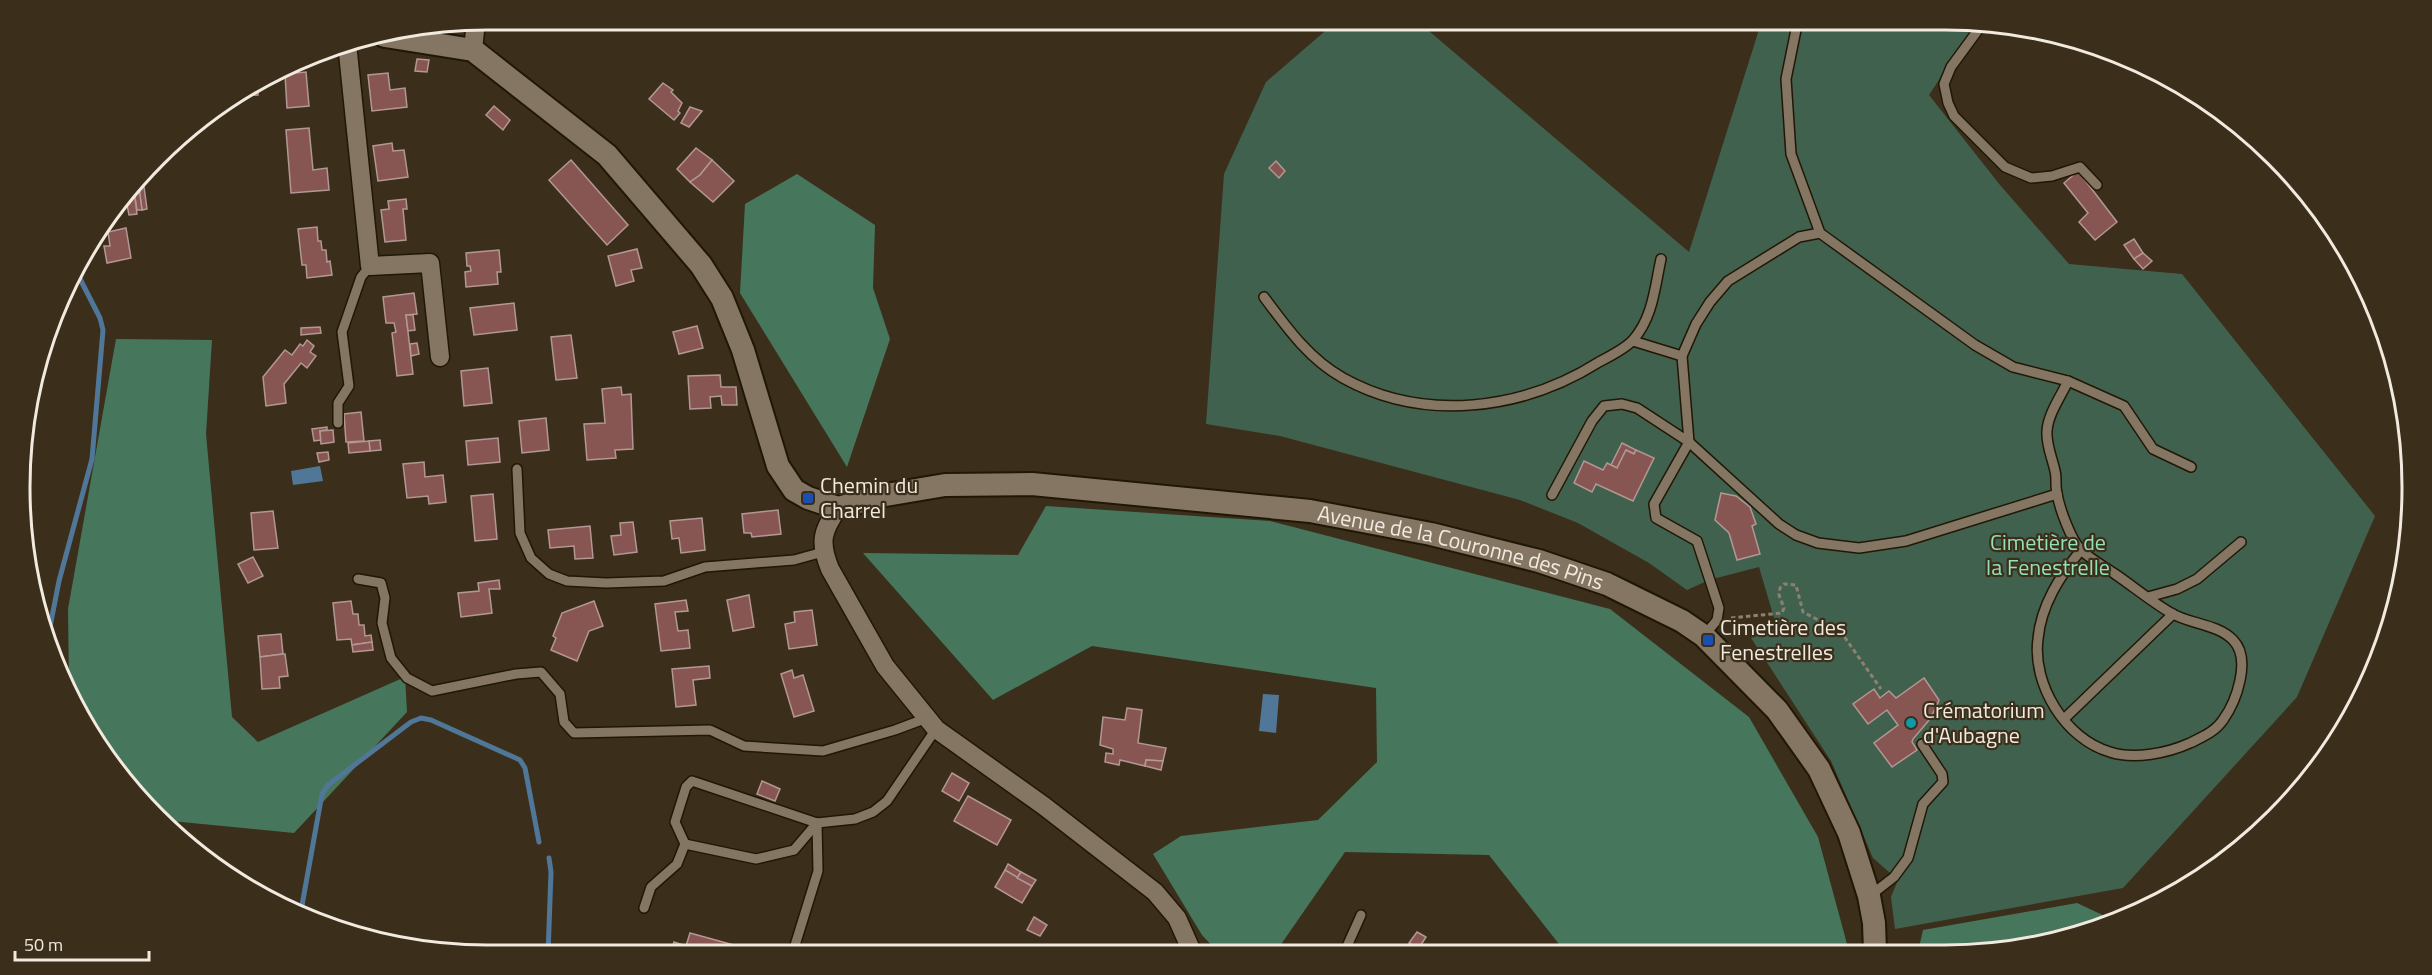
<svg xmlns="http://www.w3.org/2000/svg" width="2432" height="975" font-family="'Titillium Web',sans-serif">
  <rect width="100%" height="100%" fill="#3b2f1c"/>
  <polygon fill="#41614f" points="1338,20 1416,20 1689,252 1762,20 1944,20 1975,25 1929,95 2000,185 2069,264 2182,274 2375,516 2297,697 2123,888 1895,929 1891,897 1898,880 1873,858 1831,761 1751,638 1777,628 1759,567 1709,580 1687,590 1649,563 1578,523 1520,500 1280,436 1206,424 1224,174 1266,82"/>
  <g fill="#46775c">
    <polygon points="797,174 875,225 873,288 890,339 847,467 740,293 745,204"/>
    <polygon points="116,339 212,340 206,434 232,717 258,742 405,677 407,712 294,833 161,820 135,796 82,722 69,686 68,609"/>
    <polygon points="1046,506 1270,521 1610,609 1749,717 1818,837 1847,944 1843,952 1566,953 1489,855 1345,852 1275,953 1220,954 1202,935 1153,854 1181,836 1318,820 1377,762 1376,688 1092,646 993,700 863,553 1018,555"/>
    <polygon points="2077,903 2111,919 2006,951 1918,952 1923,930"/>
  </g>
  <g fill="#507798">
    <polygon points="320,466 323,481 293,485 291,471"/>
    <polygon points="1263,694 1279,695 1276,733 1259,731"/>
  </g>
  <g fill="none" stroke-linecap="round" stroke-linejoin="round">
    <g stroke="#507798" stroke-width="5">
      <polyline points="49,632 59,581 92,459 103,330 100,318 75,269"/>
      <polyline points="301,911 322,794 328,785 411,722 421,718 431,720 520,760 525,768 539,842"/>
      <polyline points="548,955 551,872 549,858"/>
    </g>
  </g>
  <g fill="#885652" stroke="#b39794" stroke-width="1.5">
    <polygon points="417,59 429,60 427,72 415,71"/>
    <polygon points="306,72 309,106 287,108 285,74"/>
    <polygon points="388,73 390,90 405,88 407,107 372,111 368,75"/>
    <polygon points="267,76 266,85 258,86 258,95 239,96 239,93 254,82"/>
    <polygon points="663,83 673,90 671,92 682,103 678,111 680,113 674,120 649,99"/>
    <polygon points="494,106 510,120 503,130 486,115"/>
    <polygon points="690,107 702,111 689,127 681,123"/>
    <polygon points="309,128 313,170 327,168 329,190 291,193 286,130"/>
    <polygon points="392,143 393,151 404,150 408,177 378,181 373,146"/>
    <polygon points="696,148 712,160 700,175 690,182 677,169"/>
    <polygon points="571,160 628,225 607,245 549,180"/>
    <polygon points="712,160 734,181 713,202 690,182 700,175"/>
    <polygon points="1276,161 1285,171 1279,178 1269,168"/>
    <polygon points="2078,171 2117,222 2095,240 2079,222 2088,213 2064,183"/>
    <polygon points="144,187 147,209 142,210 139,188"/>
    <polygon points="136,188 139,188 142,210 137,210 134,191"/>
    <polygon points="134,191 137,214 129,215 126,200"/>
    <polygon points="406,199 407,209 403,209 406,240 385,242 381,210 389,209 388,201"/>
    <polygon points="317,227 318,241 321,241 322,250 326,250 327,262 330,261 332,275 307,278 306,265 302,265 298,229"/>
    <polygon points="126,228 131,258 107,263 104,246 110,246 108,232"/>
    <polygon points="2134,239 2143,253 2134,259 2124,245"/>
    <polygon points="637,249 642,268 631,270 634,281 616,286 608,256"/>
    <polygon points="499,250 501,272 497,272 498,284 466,287 465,272 471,271 470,266 467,266 466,253"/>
    <polygon points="2143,253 2152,261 2143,269 2134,259"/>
    <polygon points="414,293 417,314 406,315 413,374 397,376 392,333 396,332 394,323 386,323 383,297"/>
    <polygon points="514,303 517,330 474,335 470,308"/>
    <polygon points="406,315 413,315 415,330 408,331"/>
    <polygon points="697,326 703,348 679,354 673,332"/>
    <polygon points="320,327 321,333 301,335 301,328"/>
    <polygon points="571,335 577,378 556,380 551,337"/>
    <polygon points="307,340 314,346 310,352 316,356 307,368 301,363 284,384 286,403 266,406 263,377 285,350 292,355 300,344 303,346"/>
    <polygon points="417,343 419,354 411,356 410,344"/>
    <polygon points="488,368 492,403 464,406 461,371"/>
    <polygon points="720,375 721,387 736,387 737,405 722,405 721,396 710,397 711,408 690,409 688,376"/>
    <polygon points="621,387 622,395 631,394 633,449 615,450 616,458 587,460 584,424 605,423 602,389"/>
    <polygon points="361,412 364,441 346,442 344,414"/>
    <polygon points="546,418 549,450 522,453 519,421"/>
    <polygon points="327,427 327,430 320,431 321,440 314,441 312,429"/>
    <polygon points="333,430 334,442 321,444 320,431"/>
    <polygon points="498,438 500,462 468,465 466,441"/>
    <polygon points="380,440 381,450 370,451 369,441"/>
    <polygon points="369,441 370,451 349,453 348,443"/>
    <polygon points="1622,443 1636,450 1634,454 1626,450 1617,468 1611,465"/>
    <polygon points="1626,450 1634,454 1636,450 1654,458 1633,501 1596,484 1592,492 1574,483 1584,461 1603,470 1607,463 1617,468"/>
    <polygon points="328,452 329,460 319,462 317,453"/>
    <polygon points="424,462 425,477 443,475 446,502 429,504 428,496 407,498 403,464"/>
    <polygon points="1721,493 1736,496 1750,507 1756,524 1752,526 1760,554 1737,560 1729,533 1715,520"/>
    <polygon points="493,494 497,539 475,541 471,496"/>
    <polygon points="778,510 781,534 752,537 751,533 744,533 742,514"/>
    <polygon points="273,511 278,548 254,550 251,513"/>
    <polygon points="702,518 705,550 681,553 679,538 672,539 670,521"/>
    <polygon points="633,522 637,552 614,555 611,536 621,535 620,523"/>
    <polygon points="590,526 593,558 575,559 574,546 550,548 548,530"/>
    <polygon points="253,557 263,576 248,583 238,564"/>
    <polygon points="499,580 500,589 489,589 492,613 461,617 458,593 479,591 478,583"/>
    <polygon points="749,595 754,627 733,631 727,600"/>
    <polygon points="686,600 688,611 675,612 678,631 688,630 690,648 661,651 655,604"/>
    <polygon points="351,601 353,614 358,614 359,625 364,625 365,636 371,635 372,642 352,645 351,639 337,640 333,603"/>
    <polygon points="594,601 603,626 589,631 577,661 551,650 556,638 553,636 562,613"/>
    <polygon points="812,610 817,645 789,649 785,624 795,622 794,612"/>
    <polygon points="281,634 283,654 260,657 258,636"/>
    <polygon points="372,642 373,650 353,652 352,645"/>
    <polygon points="283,654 285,654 288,676 279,677 280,688 262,689 260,657"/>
    <polygon points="709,666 710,678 693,680 696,705 676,707 672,669"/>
    <polygon points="792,670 794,678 803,675 814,711 794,717 781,674"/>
    <polygon points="1924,678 1939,700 1938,703 1930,719 1913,739 1912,742 1917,750 1892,767 1874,743 1898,725 1887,710 1868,724 1853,704 1874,689 1880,698 1889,691 1896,698"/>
    <polygon points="1127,708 1142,710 1138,743 1166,748 1163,761 1146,760 1145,766 1120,760 1119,765 1105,762 1106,753 1113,754 1113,749 1100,745 1103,717 1125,720"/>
    <polygon points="1146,760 1163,761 1161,770 1145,766"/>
    <polygon points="952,773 969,783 959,801 942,791"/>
    <polygon points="762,781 780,789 775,801 757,794"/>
    <polygon points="968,796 1011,820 997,845 954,821"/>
    <polygon points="1008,864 1021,872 1017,878 1005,870"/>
    <polygon points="1005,870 1032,886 1022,903 995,887"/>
    <polygon points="1021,872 1036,880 1032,886 1017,878"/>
    <polygon points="1034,917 1047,925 1040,936 1027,930"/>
    <polygon points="1417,932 1426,937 1419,948 1409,943"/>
    <polygon points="690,933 770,955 670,955 674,942 686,946"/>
  </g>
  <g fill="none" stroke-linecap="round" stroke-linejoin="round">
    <g stroke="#211705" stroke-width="12">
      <g id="service">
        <polyline points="1798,20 1786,79 1791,154 1820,233"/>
        <polyline points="1981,26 1951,67 1944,84 1948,103 1954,116 2005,167 2031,178 2052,176 2080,167 2097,185"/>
        <path d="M1264,297C1287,328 1309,359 1343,378C1424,423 1523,410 1599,362C1610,356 1625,349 1633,340C1653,318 1655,286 1661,259"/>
        <polyline points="1633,341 1682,356"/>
        <path d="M2068,381C2061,396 2048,414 2047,431C2046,445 2052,457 2055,471C2057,478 2055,486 2057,493C2059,507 2071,541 2082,551C2092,560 2105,567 2115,574C2134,587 2152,602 2171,613C2189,624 2218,624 2233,640C2252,659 2236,702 2223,720C2215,732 2202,737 2190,743C2168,753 2134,760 2110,752C2065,739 2032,684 2038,639C2041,605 2060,576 2081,550"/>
        <polyline points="338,423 338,403 349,386 342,332 361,277 370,266"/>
        <polyline points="517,469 520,533 531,558 549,574 567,581 606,583 664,581 705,567 794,560 823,552"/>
        <polyline points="1552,495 1592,421 1604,406 1622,404 1637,408 1689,442 1779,524 1796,535 1818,543 1859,548 1906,541 2057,494"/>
        <polyline points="358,579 381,583 385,598 382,623 391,658 407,678 432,691 516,674 541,672 560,694 564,722 574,733 710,730 744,746 823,751 895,730 927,718"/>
        <polyline points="2148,597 2177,589 2197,579 2241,542"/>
        <polyline points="1704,636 1717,620 1719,608 1697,541 1656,518 1654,504 1689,442 1682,356 1696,324 1710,302 1728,281 1799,237 1820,233 1975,345 2013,367 2068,381 2124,406 2153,449 2191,467"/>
        <polyline points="2064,719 2173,614"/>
        <polyline points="685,844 756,859 794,850 817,823"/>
        <polyline points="1871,895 1894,877 1908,858 1923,804 1943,782 1942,774 1922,744"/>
        <polyline points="644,908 651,887 677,864 685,844 675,822 686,787 692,781 817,823 855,819 873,812 887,801 936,729"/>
        <polyline points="1344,953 1361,915"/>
        <polyline points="792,955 818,871 817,823"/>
      </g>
    </g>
    <g stroke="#211705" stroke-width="21">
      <g id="minor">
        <polyline points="347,43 370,266 430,263 440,357"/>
        <polyline points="473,50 476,21"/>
        <path d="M838,508C822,531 819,542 830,569L885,666L936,729L1044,806L1155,892L1177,918L1193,954"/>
      </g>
    </g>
    <g stroke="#211705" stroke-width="26">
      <g id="tertiary">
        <path id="s1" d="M385,36L473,50L607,155L701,265L722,298L743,350L778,466L794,490L808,498L838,508L880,496L945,485L1032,484L1310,511L1431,534L1539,561L1607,584L1682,621L1704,636L1777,710L1819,769L1849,833L1869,896L1874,923L1875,952"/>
      </g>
    </g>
    <polyline stroke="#8b8171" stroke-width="3" stroke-dasharray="4.5 3" stroke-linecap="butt" points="1731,618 1782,613 1784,608 1779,595 1780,588 1784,584 1796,585 1803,612 1841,632 1881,689"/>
    <use href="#service" stroke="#847662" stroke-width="9"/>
    <use href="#minor" stroke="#847662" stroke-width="18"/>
    <use href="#tertiary" stroke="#847662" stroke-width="22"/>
  </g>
  <g fill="#1a4fb4" stroke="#3b2f1c" stroke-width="2">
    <rect x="802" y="492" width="12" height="12" rx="3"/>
    <rect x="1702" y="634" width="12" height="12" rx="3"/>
  </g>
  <circle fill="#0f9aa8" stroke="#3b2f1c" stroke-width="2" cx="1911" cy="723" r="6"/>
  <g text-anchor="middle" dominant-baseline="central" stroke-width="4.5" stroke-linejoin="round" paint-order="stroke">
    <g font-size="22" fill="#f2eadf" stroke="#3b2f1c" text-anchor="start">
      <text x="820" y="485">Chemin du<tspan x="820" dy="25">Charrel</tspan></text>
      <text x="1720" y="627">Cimetière des<tspan x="1720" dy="25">Fenestrelles</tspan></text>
      <text x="1923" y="710">Crématorium<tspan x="1923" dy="25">d'Aubagne</tspan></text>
    </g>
    <g font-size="22" fill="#93e1b6" stroke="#3b2f1c">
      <text x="2048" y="542">Cimetière de<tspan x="2048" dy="25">la Fenestrelle</tspan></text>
    </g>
    <g font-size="22" fill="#f2eadf" stroke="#3b2f1c">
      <text stroke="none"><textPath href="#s1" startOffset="1328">Avenue de la Couronne des Pins</textPath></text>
    </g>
  </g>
  <path d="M0 0H2432V975H0ZM487 30H1945A457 457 0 0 1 2402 487V488A457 457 0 0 1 1945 945H487A457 457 0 0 1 30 488V487A457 457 0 0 1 487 30Z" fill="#3b2f1c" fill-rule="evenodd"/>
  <path fill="none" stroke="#f2eadf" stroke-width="3" d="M487 30H1945A457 457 0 0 1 2402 487V488A457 457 0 0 1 1945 945H487A457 457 0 0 1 30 488V487A457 457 0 0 1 487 30Z"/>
  <path d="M15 951v9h134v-9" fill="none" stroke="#f2eadf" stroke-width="3"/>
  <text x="24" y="951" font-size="18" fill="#f2eadf" stroke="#3b2f1c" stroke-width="4.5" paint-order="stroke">50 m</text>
</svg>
